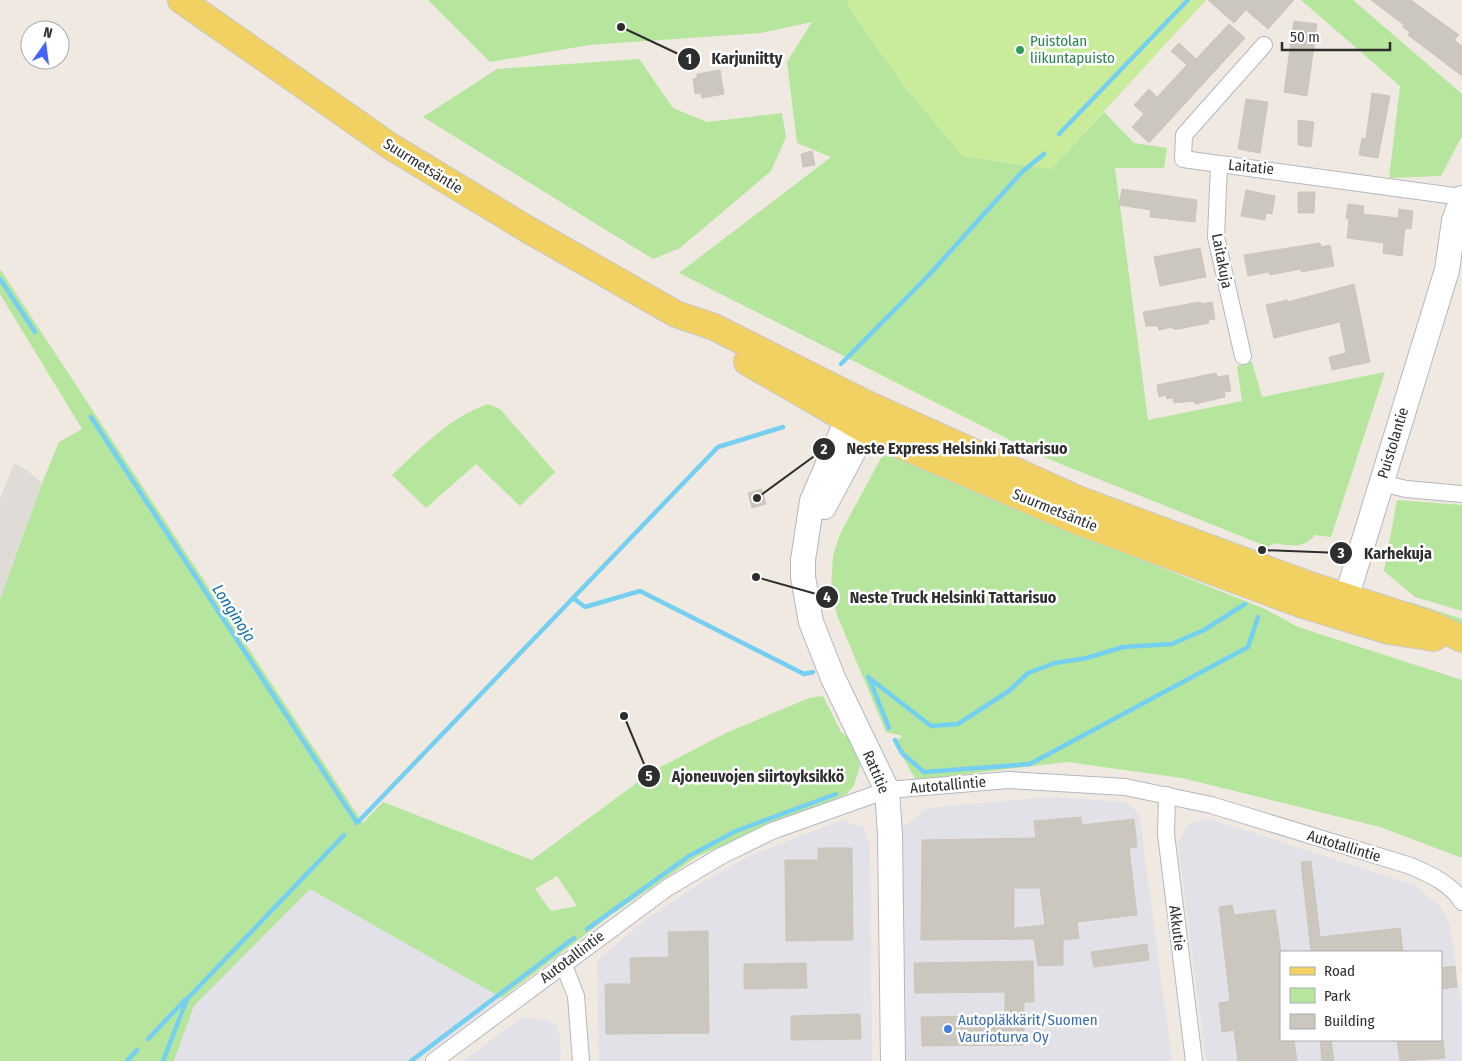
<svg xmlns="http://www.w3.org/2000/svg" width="1462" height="1061" font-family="'Fira Sans Condensed',sans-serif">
  <rect width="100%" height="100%" fill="#efe9e1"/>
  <g fill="#e3e1e8" fill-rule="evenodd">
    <polygon points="1048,797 1126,802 1139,814 1172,1061 904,1061 899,830 928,808"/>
    <path d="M1207,818L1414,885L1440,906L1450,925L1462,1012V1061H1206L1178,842L1188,825ZM1281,952H1441V1040H1281Z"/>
    <polygon points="842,820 864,828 870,846 872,1061 599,1061 597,961 641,923 691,889 749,856"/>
    <polygon points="310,889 323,896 502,998 416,1061 174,1061 194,1006"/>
    <polygon points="523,1017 546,1020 556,1025 560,1037 561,1061 463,1061"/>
  </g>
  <g fill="#b6e59e" fill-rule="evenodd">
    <path d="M428,0H847L852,12L905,87L963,156L1051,169L1104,112L1134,143L1167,148L1164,168H1115L1148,420L1242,401L1237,366L1252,362L1262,397L1385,372L1331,537L1315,535C1304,549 1290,546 1274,543L1268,547L1046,458L679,273L831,157L797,143L787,62L812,22L761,33L589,45L490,62Z"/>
    <polygon points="1301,0 1353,0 1462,94 1462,136 1441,176 1389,178 1400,86"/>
    <polygon points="639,59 673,108 707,122 782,113 786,137 771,171 680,248 653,259 423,117 497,69"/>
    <path d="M0,269L363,823L383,802L532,860L653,771L726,733L809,698L823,696L841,732L851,739L860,766L854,785L847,794L698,856L611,915L502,998L310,889L194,1006L174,1061H0V599L42,483L59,442L82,429L0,294ZM557,876L577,906L551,911L535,889Z"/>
    <path d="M488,404L500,409L555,472L520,506L476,464L426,508L392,475C421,448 450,417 488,404Z"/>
    <polygon points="886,453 1016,510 1263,608 1298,627 1462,680 1462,858 1380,827 1182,778 1067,762 916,780 894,742 903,736 886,732 837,615 831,589 833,556 840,534 881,458"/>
    <polygon points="1397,500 1462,505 1462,611 1415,597 1384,571"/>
    <polygon points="1410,602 1462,619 1462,629 1407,603"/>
  </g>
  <polygon fill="#c9ec9a" points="847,0 1206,0 1051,169 963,156 905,87 852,12"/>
  <polygon fill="#dfdcd8" points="14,463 28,471 42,483 0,599 0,499"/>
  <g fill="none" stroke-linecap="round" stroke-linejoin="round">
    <g stroke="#75cff0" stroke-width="4.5">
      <polyline points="1059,134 1188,0"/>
      <polyline points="0,279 35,332"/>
      <polyline points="841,364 928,276 1022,172 1044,154"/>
      <polyline points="91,417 357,823 718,447 783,427"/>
      <polyline points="573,598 585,607 640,591 804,674 813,672"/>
      <polyline points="868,677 931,726 958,724 1009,691 1028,673 1055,663 1087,658 1123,647 1172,644 1204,630 1245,604"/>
      <polyline points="869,678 889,728"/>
      <polyline points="895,740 902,753 924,772 1030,764 1248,647 1258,617"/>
      <polyline points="587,929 689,856 736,831 836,794"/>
      <polyline points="148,1039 185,1000"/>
      <polyline points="127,1061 137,1050"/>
      <polyline points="163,1061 187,999 344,835"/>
      <polyline points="411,1061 574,938"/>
    </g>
  </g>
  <g fill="#cbc7bf" stroke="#cbc5ba" fill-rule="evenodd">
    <polygon points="1208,0 1294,0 1268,29 1246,10 1234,23"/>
    <polygon points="1371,0 1411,0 1459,35 1454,40 1462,46 1462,76 1408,35 1410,32 1403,27 1404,25"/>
    <polygon points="1294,21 1317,24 1307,96 1284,92"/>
    <polygon points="1229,24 1245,38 1149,143 1132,127 1144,114 1134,105 1149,89 1157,97 1187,65 1171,51 1179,43 1196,59"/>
    <polygon points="720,70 724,94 702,98 701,93 695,94 693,79 697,78 697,74"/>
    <polygon points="1372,93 1390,96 1378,158 1359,155 1362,138 1366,139"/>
    <polygon points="1246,99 1268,102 1260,153 1238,149"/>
    <polygon points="1298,120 1314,122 1311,147 1298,145"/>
    <polygon points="812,151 815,165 803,167 801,154"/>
    <polygon points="1122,189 1197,200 1195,222 1150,217 1151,210 1119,205"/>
    <polygon points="1246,190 1275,196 1272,214 1266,213 1265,220 1241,216"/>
    <polygon points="1298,192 1315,192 1314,213 1298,213"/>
    <polygon points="1348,204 1364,206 1363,214 1398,218 1399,209 1413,211 1411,229 1405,228 1402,256 1383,253 1384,243 1347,238 1349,219 1346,218"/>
    <polygon points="1320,243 1321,247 1330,245 1334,266 1301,272 1301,269 1270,275 1269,272 1248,276 1244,255"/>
    <polygon points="1200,248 1206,277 1160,286 1154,257"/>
    <polygon points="1354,284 1370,362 1332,370 1329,357 1346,353 1340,322 1274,338 1266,305 1287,300 1288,302"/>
    <polygon points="1200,302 1201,304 1212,302 1215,319 1208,320 1209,323 1178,329 1173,329 1173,327 1159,330 1158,326 1146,326 1143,312"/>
    <polygon points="1216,373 1217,377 1228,375 1231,391 1224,392 1225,397 1195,404 1194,401 1174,403 1173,398 1167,399 1166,395 1159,397 1157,385"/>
    <polygon points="762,489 766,504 752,508 748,493"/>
    <path d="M1081,817L1082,825L1134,819L1137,847L1129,848L1137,915L1077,922L1079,938L1063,940V965L1038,966L1034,939L921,940L922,840L1036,838L1034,821ZM1014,888H1040L1045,925L1014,928Z"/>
    <polygon points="818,848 852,848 853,940 786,941 785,860 818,860"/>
    <polygon points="1311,861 1320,937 1400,928 1403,952 1311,952 1301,862"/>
    <polygon points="1232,905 1234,915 1275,910 1281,953 1281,1040 1294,1040 1297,1061 1238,1061 1234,1030 1222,1032 1219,1003 1230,1001 1219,907"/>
    <polygon points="708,931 709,1033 606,1034 605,984 631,984 630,958 669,957 668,932"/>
    <polygon points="1147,944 1149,960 1094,967 1091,952"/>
    <polygon points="1033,961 1034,1002 1024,1002 1024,1045 922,1046 921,1017 1005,1016 1005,992 915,993 914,963"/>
    <polygon points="806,963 807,988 744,989 744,964"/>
    <polygon points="1455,966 1457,987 1441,989 1441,968"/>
    <polygon points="860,1014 861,1039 791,1040 791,1016"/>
    <polygon points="1320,1040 1331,1040 1334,1061 1322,1061"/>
    <polygon points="1397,1040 1443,1040 1445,1058 1400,1061"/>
  </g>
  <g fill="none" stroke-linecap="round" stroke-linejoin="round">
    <g stroke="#b4b7c1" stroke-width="18">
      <g id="street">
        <polyline points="1264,45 1184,135 1183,159 1462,197"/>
        <polyline points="1219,164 1216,237 1243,356"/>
        <polyline points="1381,483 1406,489 1462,494"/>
        <polyline points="1167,795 1166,834 1194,1061"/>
        <polyline points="563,963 576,996 581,1061"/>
        <path d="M434,1061L667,888L721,856L772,831L887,790L1009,780L1125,787L1211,805L1411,866C1429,874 1452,884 1462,902"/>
      </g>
    </g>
    <g stroke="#b4b7c1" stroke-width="26">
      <g id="secondary">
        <polyline points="862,406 847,420 812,501 803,560 803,577 811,622 833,678 887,790 890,835 893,1061"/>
        <polyline points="824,507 865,430 865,411"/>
        <polyline points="1341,615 1447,270 1454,221 1462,198"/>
      </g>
    </g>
    <g stroke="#c9c9c9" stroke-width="28">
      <g id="primary">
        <polyline points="181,0 390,146 527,229 676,314 714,327 865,403 1080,500 1307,584 1431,624 1462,639"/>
        <polyline points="747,362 865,430 1077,521 1300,604 1389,631 1434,638"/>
      </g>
    </g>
    <use href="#street" stroke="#fff" stroke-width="16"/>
    <use href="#secondary" stroke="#fff" stroke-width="24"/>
    <use href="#primary" stroke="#f2d163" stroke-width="26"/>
  </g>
  <circle fill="#2e9e5b" stroke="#fff" stroke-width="2" cx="1020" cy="50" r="5"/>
  <circle fill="#3f7fe0" stroke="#fff" stroke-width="2" cx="948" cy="1029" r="5"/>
  <g text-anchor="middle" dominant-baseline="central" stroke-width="5" stroke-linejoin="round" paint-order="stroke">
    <g font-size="15" fill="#27864d" stroke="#fff" text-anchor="start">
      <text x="1030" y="41">Puistolan<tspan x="1030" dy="17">liikuntapuisto</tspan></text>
    </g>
    <g font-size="15" fill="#2e2e2e" stroke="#fff">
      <text transform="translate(423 166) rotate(32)">Suurmetsäntie</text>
      <text transform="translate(1251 167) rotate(6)">Laitatie</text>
      <text transform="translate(1222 261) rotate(79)">Laitakuja</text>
      <text transform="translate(1393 443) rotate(-73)">Puistolantie</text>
      <text transform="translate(1055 510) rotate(22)">Suurmetsäntie</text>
      <text transform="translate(876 772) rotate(67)">Rattitie</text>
      <text transform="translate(948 785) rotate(-5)">Autotallintie</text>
      <text transform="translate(1344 846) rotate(17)">Autotallintie</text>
      <text transform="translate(1177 928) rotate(83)">Akkutie</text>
      <text transform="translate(572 957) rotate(-37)">Autotallintie</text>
    </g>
    <g font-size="15" fill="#366cbe" stroke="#fff" text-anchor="start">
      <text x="958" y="1020">Autopläkkärit/Suomen<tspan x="958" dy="17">Vaurioturva Oy</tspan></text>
    </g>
    <g font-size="16" font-style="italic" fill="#0d6fa3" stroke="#fff">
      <text transform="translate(234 613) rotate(57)">Longinoja</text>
    </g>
  </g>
  <path fill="none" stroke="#2e2e2e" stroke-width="2" d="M621 27L689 59M757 498L824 449M1262 550L1341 553M756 577L827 597M624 716L649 776"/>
  <g fill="#2e2e2e" stroke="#fff" stroke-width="2">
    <circle cx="621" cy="27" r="5"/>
    <circle cx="757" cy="498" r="5"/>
    <circle cx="1262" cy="550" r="5"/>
    <circle cx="756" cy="577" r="5"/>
    <circle cx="624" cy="716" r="5"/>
    <circle cx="689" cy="59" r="12"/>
    <circle cx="824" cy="449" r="12"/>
    <circle cx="1341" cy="553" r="12"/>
    <circle cx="827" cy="597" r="12"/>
    <circle cx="649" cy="776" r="12"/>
  </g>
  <g font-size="15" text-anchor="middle" font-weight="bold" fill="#fff">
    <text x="689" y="64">1</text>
    <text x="824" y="454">2</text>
    <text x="1341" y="558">3</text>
    <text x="827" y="602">4</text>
    <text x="649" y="781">5</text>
  </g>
  <g font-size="16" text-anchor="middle" font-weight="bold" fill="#2e2e2e" stroke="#fff" stroke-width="5" stroke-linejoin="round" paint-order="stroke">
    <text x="747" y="64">Karjuniitty</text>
    <text x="957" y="454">Neste Express Helsinki Tattarisuo</text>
    <text x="1398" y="559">Karhekuja</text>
    <text x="953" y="603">Neste Truck Helsinki Tattarisuo</text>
    <text x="758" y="782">Ajoneuvojen siirtoyksikkö</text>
  </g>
  <rect x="1280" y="951" width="162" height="90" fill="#ffffff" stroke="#ababab"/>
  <rect x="1290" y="967" width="25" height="8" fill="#f2d163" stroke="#ababab"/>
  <text x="1324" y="976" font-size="15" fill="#2e2e2e">Road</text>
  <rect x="1290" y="988" width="25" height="15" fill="#b6e59e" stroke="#ababab"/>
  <text x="1324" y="1001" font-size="15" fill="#2e2e2e">Park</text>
  <rect x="1290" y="1014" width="25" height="15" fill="#cbc7bf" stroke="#ababab"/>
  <text x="1324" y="1026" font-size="15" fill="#2e2e2e">Building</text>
  <g transform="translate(45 45) rotate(14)"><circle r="24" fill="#ffffff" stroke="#ababab"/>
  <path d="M0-4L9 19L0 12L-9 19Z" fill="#4264fb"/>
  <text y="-8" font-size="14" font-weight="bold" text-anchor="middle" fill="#2e2e2e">N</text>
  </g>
  <path d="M1282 42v8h108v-8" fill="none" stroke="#2e2e2e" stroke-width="2.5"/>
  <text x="1290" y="42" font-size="15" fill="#2e2e2e" stroke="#ffffff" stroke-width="4" paint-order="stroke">50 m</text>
</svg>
